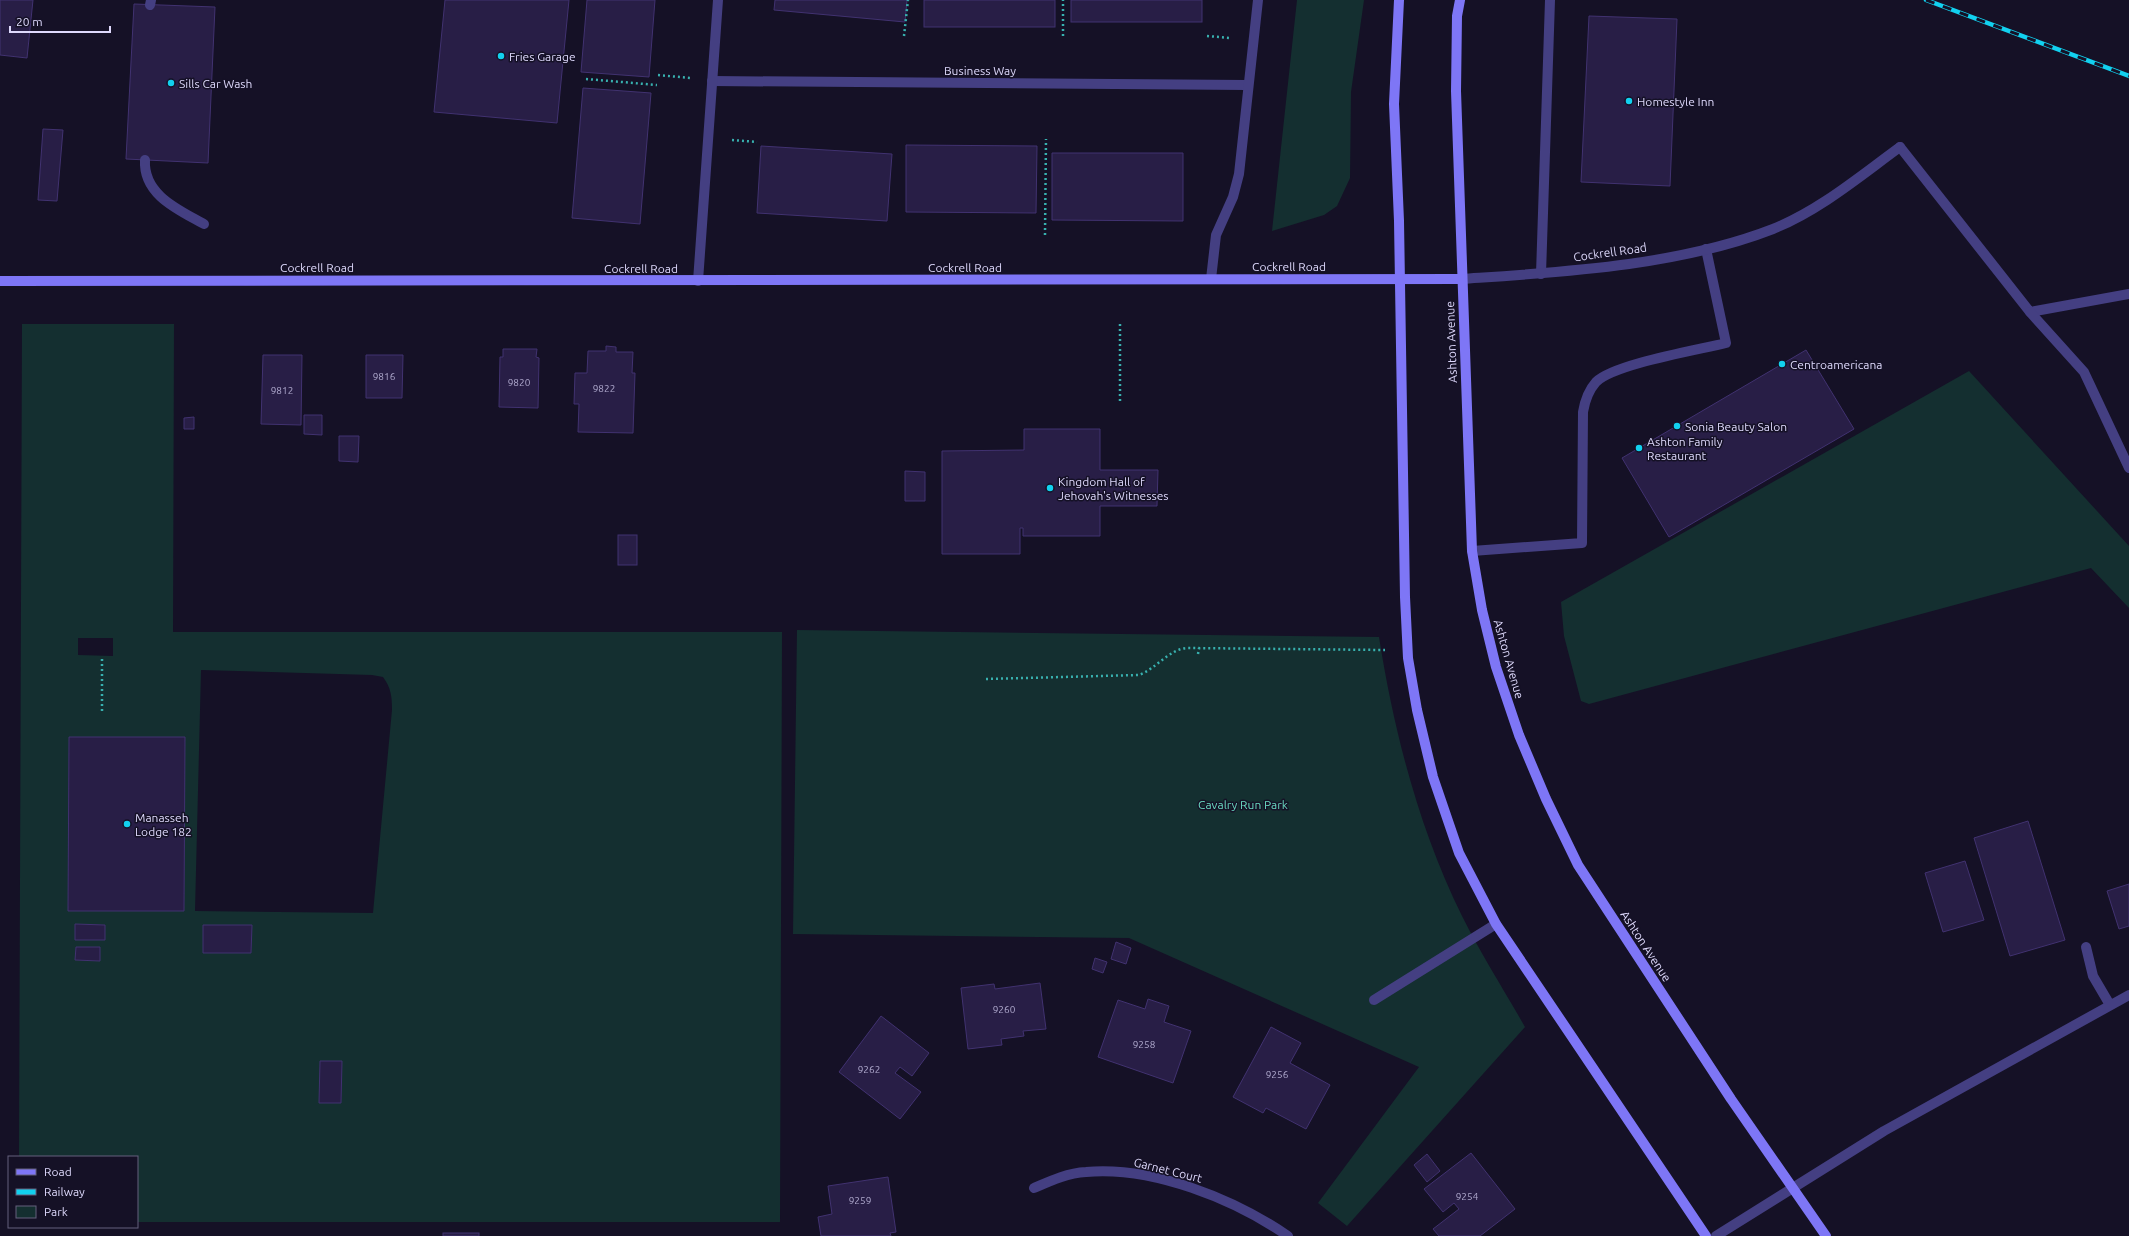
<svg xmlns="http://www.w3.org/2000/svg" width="2129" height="1236" font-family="Ubuntu,sans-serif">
  <rect width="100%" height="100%" fill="#151126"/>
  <g fill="#142f30" fill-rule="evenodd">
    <polygon points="1297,0 1364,0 1351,92 1350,178 1337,206 1324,215 1272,231"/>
    <path d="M22,324H174L173,632H782L780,1222H137V1157H19ZM78,638H113V656L78,655ZM201,670L372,675L383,677C391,688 392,696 392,710L373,913L195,911ZM69,737L185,738L184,911L68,910ZM75,924L105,925V940ZM203,925H252L251,953L203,952ZM76,947H100V961L76,960ZM320,1061H342L341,1103H319Z"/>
    <polygon points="1969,371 2129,546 2129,608 2091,568 1589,704 1581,701 1564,636 1561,602"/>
    <path d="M797,630L1379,637C1394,732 1419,829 1462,916C1481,954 1504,990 1525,1027L1347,1226L1318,1203L1419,1067L1129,938L793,934Z"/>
  </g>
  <g fill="#281e46" stroke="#413270">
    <polygon points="0,0 33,0 27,58 0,55"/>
    <polygon points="445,0 569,0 557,123 434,112"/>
    <polygon points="587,0 655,0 649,77 581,72"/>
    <polygon points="775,0 907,0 905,22 774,10"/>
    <rect x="924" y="0" width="131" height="27"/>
    <rect x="1071" y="0" width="131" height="22"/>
    <polygon points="134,4 215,7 208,163 126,159"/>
    <polygon points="1589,16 1677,19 1670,186 1581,182"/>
    <polygon points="583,88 651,93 640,224 572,218"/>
    <polygon points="43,129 63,130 57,201 38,200"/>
    <polygon points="906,145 1037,146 1036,213 906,212"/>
    <polygon points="761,146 892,154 887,221 757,213"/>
    <polygon points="1052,153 1183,153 1183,221 1052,220"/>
    <polygon points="606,346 616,347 616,352 633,352 632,373 635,373 633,433 578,432 579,404 574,404 575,373 587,373 588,351 606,351"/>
    <polygon points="503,349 537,349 536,357 539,358 538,408 499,407 500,357 503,357"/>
    <polygon points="1806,350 1854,429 1669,537 1622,458"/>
    <polygon points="263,355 302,355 301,425 261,424"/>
    <polygon points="366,355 403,355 402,398 366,398"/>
    <polygon points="304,415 322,415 322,435 304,434"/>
    <polygon points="194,417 194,429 184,429 184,418"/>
    <polygon points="1024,429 1100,429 1100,470 1158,470 1157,506 1100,506 1100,536 1023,536 1023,528 1020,528 1020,554 942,554 942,451 1024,450"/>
    <polygon points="339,436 359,436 358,462 339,461"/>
    <polygon points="905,471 925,472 925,501 905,501"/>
    <rect x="618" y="535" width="19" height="30"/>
    <polygon points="69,737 185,737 184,911 68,911"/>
    <polygon points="2028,821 2065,940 2010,956 1974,838"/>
    <polygon points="1965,861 1984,920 1943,932 1925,873"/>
    <polygon points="2129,884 2129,926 2119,929 2107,891"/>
    <polygon points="75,924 105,925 105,940 75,940"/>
    <polygon points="203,925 252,925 251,953 203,953"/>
    <polygon points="1116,942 1131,948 1126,964 1111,959"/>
    <polygon points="76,947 100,947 100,961 75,960"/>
    <polygon points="1095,958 1107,962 1103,973 1092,969"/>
    <polygon points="1040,983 1046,1029 1023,1031 1024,1036 1001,1039 1002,1045 968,1049 961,988 994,984 995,989"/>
    <polygon points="1148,999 1169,1006 1164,1022 1191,1031 1173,1083 1098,1057 1118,1000 1145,1009"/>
    <polygon points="881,1016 929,1053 912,1076 900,1067 895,1073 921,1092 900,1119 839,1072"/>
    <polygon points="1271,1027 1301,1043 1290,1063 1330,1085 1306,1129 1266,1108 1263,1113 1233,1097"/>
    <polygon points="320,1061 342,1061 341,1103 319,1103"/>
    <polygon points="1471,1153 1515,1209 1480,1236 1439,1236 1433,1229 1459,1209 1454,1203 1443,1212 1424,1189"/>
    <polygon points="1427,1154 1440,1171 1427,1182 1414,1165"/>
    <polygon points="888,1177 896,1232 890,1233 891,1236 821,1236 818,1217 832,1214 828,1186"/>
    <rect x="443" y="1233" width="36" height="3"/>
  </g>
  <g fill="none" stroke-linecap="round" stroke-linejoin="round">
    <g stroke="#38b1af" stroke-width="2.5" stroke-dasharray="2 3" stroke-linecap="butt">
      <polyline points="904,36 908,0"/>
      <polyline points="1063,36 1063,0"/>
      <polyline points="1207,36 1230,38"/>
      <polyline points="658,75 690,78"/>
      <polyline points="586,79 657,85"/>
      <polyline points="732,140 757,142"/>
      <polyline points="1045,235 1046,139"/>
      <polyline points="1120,324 1120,404"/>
      <polyline points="1198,654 1199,648"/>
      <path d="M986,679L1139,675C1156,669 1169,649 1187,648L1385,650"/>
      <polyline points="102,711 102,656"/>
    </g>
    <g stroke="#443f82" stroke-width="10">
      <polyline points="150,5 151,0"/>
      <polyline points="712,81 1247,85"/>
      <polyline points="1900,147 2030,312 2129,294"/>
      <path d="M145,160C143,195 179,210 204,224"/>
      <polyline points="1541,274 1550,0"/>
      <polyline points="1211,279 1216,235 1233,197 1239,174 1258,0"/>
      <polyline points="698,281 718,0"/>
      <polyline points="2030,312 2084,372 2129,468"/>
      <path d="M1472,551L1582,543L1583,412C1585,400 1588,391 1596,382C1614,364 1698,350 1726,343L1706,249"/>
      <polyline points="2086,947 2093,976 2110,1005"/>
      <polyline points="1374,1000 1496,924"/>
      <polyline points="1716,1236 1884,1131 2129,995"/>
    </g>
    <g stroke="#443f82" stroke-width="10">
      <path d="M1462,279C1563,272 1678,266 1773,229C1820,210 1860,176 1900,147"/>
      <path d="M1034,1188C1050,1181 1067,1173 1086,1172C1153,1166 1234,1199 1288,1236"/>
    </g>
    <g stroke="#7e76f6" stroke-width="10">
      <polyline points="1399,0 1394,104 1399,221 1405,597 1408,658 1417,710 1433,777 1459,853 1496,924 1706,1236"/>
      <polyline points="1460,0 1457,16 1456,91 1472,551 1482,610 1496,667 1519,735 1546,799 1578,865 1731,1099 1826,1236"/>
      <polyline points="0,281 1462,279"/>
    </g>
    <g stroke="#12d1ef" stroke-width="4.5">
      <polyline id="rail" points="1926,0 2129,76"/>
    </g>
    <use href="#rail" stroke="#151126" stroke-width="3" stroke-dasharray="9" stroke-linecap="butt"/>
  </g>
  <g fill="#12d1ef" stroke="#151126" stroke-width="1.5">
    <circle cx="501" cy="56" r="4"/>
    <circle cx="171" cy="83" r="4"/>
    <circle cx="1629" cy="101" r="4"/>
    <circle cx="1782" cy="364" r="4"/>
    <circle cx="1677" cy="426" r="4"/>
    <circle cx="1639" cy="448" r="4"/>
    <circle cx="1050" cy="488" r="4"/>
    <circle cx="127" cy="824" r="4"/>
  </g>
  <g text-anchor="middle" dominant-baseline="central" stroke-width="3" stroke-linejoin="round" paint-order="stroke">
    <g font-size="10" fill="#b0aace">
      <text x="384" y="376">9816</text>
      <text x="519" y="382">9820</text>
      <text x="604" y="388">9822</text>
      <text x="282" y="390">9812</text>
      <text x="1004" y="1009">9260</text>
      <text x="1144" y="1044">9258</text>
      <text x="869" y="1069">9262</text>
      <text x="1277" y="1074">9256</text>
      <text x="1467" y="1196">9254</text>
      <text x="860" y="1200">9259</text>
    </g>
    <g font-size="12" fill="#ded9fc" stroke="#151126" text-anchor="start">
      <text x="509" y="56">Fries Garage</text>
      <text x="179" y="83">Sills Car Wash</text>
      <text x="1637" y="101">Homestyle Inn</text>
      <text x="1790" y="364">Centroamericana</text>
      <text x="1685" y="426">Sonia Beauty Salon</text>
      <text x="1647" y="441">Ashton Family<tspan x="1647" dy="14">Restaurant</tspan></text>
      <text x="1058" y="481">Kingdom Hall of<tspan x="1058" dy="14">Jehovah's Witnesses</tspan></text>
      <text x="135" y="817">Manasseh<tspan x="135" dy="14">Lodge 182</tspan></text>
    </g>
    <g font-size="12" fill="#ded9fc" stroke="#151126">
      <text x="980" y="70">Business Way</text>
      <text transform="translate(1610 252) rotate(-8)">Cockrell Road</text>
      <text x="1289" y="266">Cockrell Road</text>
      <text x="317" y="267">Cockrell Road</text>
      <text x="965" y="267">Cockrell Road</text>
      <text x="641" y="268">Cockrell Road</text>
      <text transform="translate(1451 342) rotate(-92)">Ashton Avenue</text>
      <text transform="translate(1509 659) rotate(74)">Ashton Avenue</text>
      <text transform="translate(1646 946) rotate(57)">Ashton Avenue</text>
      <text transform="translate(1168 1170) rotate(14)">Garnet Court</text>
    </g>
    <g font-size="12" fill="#69d9c1" stroke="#151126">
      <text x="1243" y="804">Cavalry Run Park</text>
    </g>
  </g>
  <rect x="8" y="1156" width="130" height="72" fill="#151126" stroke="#65617c"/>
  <rect x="16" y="1169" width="20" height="6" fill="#7e76f6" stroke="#65617c"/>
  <text x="44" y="1176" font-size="12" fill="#ded9fc">Road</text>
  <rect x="16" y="1189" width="20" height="6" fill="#12d1ef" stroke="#65617c"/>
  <text x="44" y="1196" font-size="12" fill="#ded9fc">Railway</text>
  <rect x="16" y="1206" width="20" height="12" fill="#142f30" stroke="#65617c"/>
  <text x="44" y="1216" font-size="12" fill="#ded9fc">Park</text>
  <path d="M10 26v6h100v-6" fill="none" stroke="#ded9fc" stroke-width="2"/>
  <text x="16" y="26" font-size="12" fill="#ded9fc" stroke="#151126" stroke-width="3" paint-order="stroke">20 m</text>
</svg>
